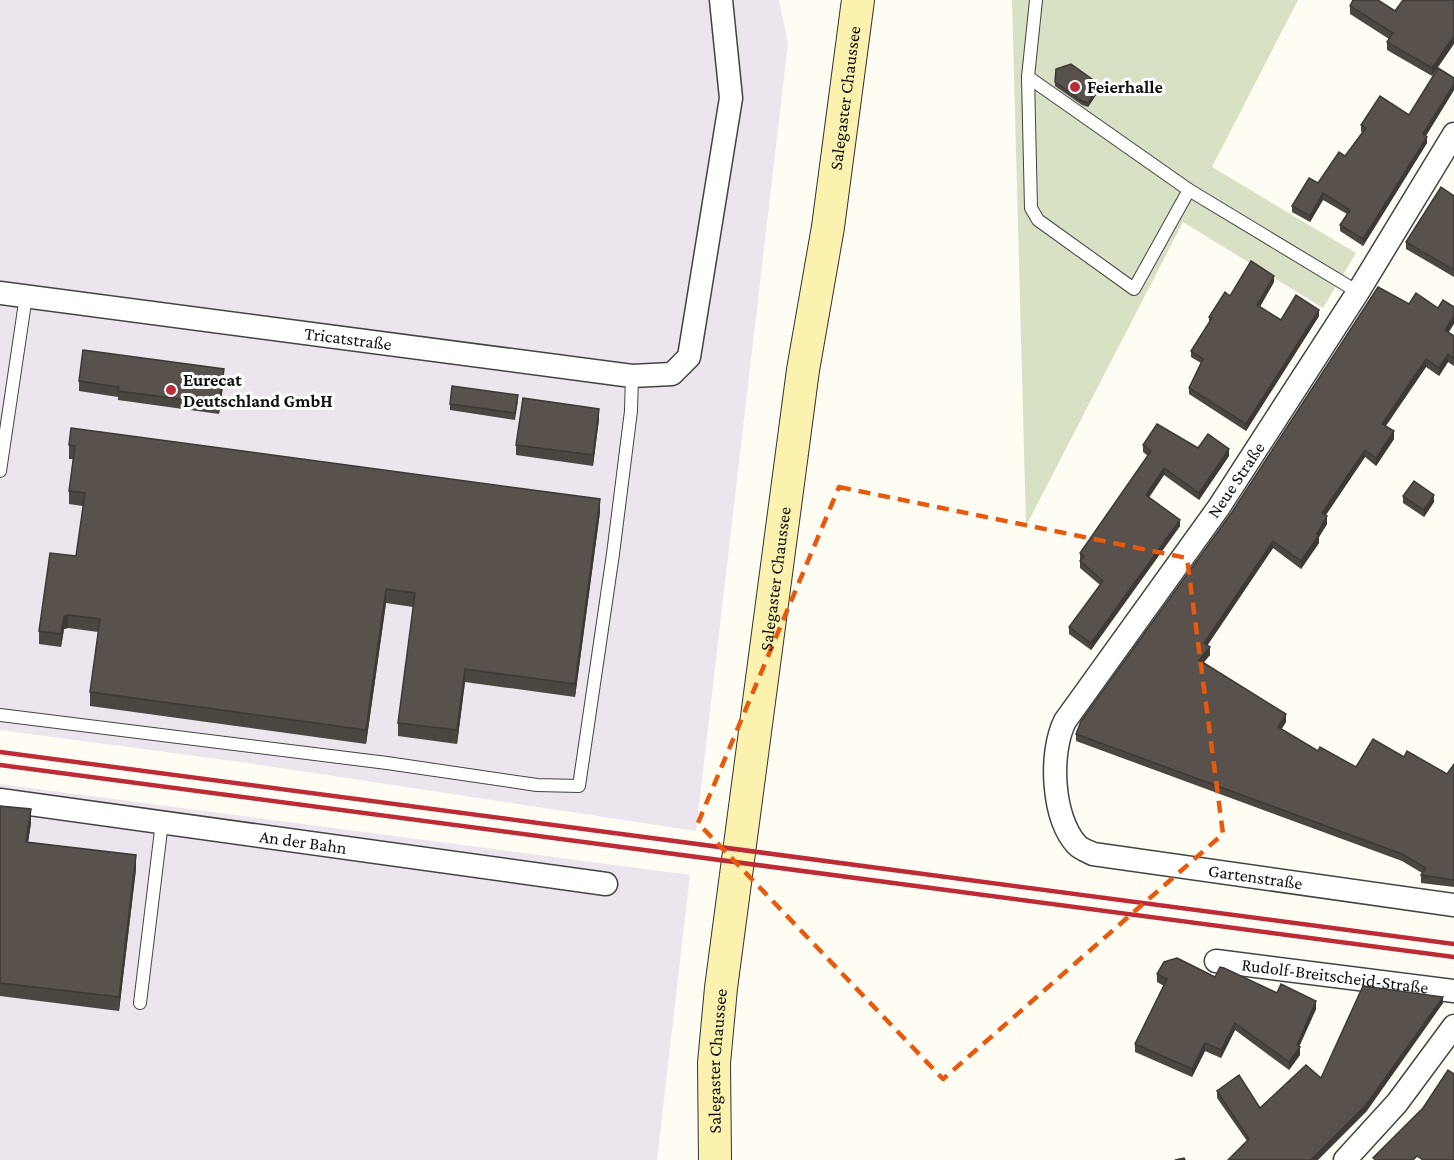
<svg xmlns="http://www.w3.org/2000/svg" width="1454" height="1160" font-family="'Crimson Pro',serif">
  <rect width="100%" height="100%" fill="#fffcf3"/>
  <g fill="#ece5ee">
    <polygon points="0,0 779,0 788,43 696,831 248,763 0,730"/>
    <polygon points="0,784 690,875 657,1160 0,1160"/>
  </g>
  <polygon fill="#d8e1c3" points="1012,0 1298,0 1212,167 1356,253 1323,308 1183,222 1026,526"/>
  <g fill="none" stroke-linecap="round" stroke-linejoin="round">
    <g stroke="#434343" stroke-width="14">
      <g id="service">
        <polyline points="1036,0 1028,77 1189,190 1358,292"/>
        <polyline points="1028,77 1031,208 1038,220 1134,289 1189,190"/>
        <polyline points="0,471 26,296"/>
        <polyline points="0,715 387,763 537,785 579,786 613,554 631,411 632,376"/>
        <polyline points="140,1003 162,822"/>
      </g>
    </g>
    <g stroke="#434343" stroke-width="25">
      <g id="minor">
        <path id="s1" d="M1454,134L1358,292L1219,507L1065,721C1049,753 1052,818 1077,845C1081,849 1087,851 1093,854L1454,905"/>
        <path id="s2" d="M0,293L632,376L672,374L689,357L731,98L721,0"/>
        <path id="s3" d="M0,800L606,884"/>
        <path id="s4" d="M1216,961L1454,991"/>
        <polyline points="1345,1160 1397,1103 1454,1026"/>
      </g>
    </g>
    <g stroke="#323232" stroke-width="34">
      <g id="secondary">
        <path id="s5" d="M715,1160L714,1063L721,988L803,370L828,227L858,0"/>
      </g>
    </g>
    <use href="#service" stroke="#fff" stroke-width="12"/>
    <use href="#minor" stroke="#fff" stroke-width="22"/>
    <use href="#secondary" stroke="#fcf2b0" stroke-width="32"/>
    <g stroke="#bc2b36" stroke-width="4.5">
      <polyline points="0,752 1454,944"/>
      <polyline points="0,765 1454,957"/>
    </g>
  </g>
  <g fill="#4c4641">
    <polygon points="1454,0 1432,76 1387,50 1387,42 1389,39 1350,14 1350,6 1395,11"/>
    <polygon points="1055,82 1096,86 1098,92 1088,107 1082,105 1055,86"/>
    <polygon points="1454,90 1426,136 1427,143 1363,246 1340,231 1340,225 1347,214 1323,200 1310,222 1292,212 1292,206 1318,183 1345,156 1362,132 1361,131 1361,125 1409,115"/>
    <polygon points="1454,196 1454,277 1406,249 1406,242"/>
    <polygon points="1274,282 1260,307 1281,320 1319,316 1246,431 1189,394 1189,388 1201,363 1191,357 1191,351 1209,323 1209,317 1230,296"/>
    <polygon points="1448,333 1454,336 1454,366 1448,362 1439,376 1426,367 1386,426 1394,439 1376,466 1365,457 1325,515 1327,524 1319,537 1319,543 1301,569 1273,548 1207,646 1210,655 1203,663 1286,722 1281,729 1318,751 1356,767 1404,757 1447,774 1454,764 1454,887 1421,883 1421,875 1422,873 1402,861 1076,741 1076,734"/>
    <polygon points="224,379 219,414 118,400 118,397 79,391 79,381"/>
    <polygon points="518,401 515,420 450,410 450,404"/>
    <polygon points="599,419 593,466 516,455 516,445"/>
    <polygon points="69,445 600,512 575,697 465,682 457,744 398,736 398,723 413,607 386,603 366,744 90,706 90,692 98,632 68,628 64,629 61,647 39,644 39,631 76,556 83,506 69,504 69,491 73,459 69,459"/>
    <polygon points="1143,445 1198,448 1229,456 1199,500 1164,475 1149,497 1180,526 1091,650 1069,634 1069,627 1100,585 1080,568 1080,553 1148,456 1143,452"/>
    <polygon points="1403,496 1434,502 1424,517 1403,503"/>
    <polygon points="0,806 31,823 28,842 136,869 119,1011 0,996"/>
    <polygon points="1157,974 1215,977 1277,993 1316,1009 1299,1047 1300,1055 1289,1070 1235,1030 1221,1058 1205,1051 1192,1077 1135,1052 1135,1044 1164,986 1157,982"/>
    <polygon points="1443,1003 1366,1112 1247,1141 1217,1098 1217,1091 1260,1108 1321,1078"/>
  </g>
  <g fill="#3e3935">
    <polygon points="1454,36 1454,44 1432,76 1432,68"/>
    <polygon points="1454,84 1454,90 1423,140 1423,134"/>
    <polygon points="1098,88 1098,92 1088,107 1088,103"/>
    <polygon points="1427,137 1427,143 1363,246 1363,239"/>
    <polygon points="1323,193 1323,200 1310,222 1310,216"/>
    <polygon points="1274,276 1274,282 1257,311 1257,305"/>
    <polygon points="1319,310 1319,316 1246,431 1246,424"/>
    <polygon points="1454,316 1454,324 1445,338 1445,330"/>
    <polygon points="1448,354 1448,362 1439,376 1439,368"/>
    <polygon points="1426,359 1426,367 1382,431 1382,424"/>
    <polygon points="224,369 224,379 219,414 219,404"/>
    <polygon points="599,409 599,419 593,466 593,455"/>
    <polygon points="1394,431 1394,439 1376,466 1376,458"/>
    <polygon points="1229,449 1229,456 1199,500 1199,493"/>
    <polygon points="1365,450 1365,457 1322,521 1322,513"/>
    <polygon points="1164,468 1164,475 1146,502 1146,495"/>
    <polygon points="1434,495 1434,502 1424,517 1424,510"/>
    <polygon points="600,499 600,512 575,697 575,684"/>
    <polygon points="1327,516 1327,524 1319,537 1319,543 1301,569 1301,561"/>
    <polygon points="1180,520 1180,526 1091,650 1091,643"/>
    <polygon points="1273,541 1273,548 1204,650 1204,643"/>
    <polygon points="386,589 386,603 366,744 366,730"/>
    <polygon points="68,615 68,628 64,629 61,647 61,634 64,616"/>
    <polygon points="1210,647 1210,655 1199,668 1199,660"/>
    <polygon points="465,669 465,682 457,744 457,730"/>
    <polygon points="1286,714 1286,722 1278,735 1278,727"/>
    <polygon points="31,809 31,823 26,855 26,842"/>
    <polygon points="136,855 136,869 119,1011 119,997"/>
    <polygon points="1443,997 1443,1003 1366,1112 1318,1160 1311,1160"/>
    <polygon points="1316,1001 1316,1009 1298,1049 1300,1047 1300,1055 1289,1070 1289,1062"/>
    <polygon points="1235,1023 1235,1030 1221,1058 1221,1050"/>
    <polygon points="1205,1043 1205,1051 1192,1077 1192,1069"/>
  </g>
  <g fill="#58514c" stroke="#3e3935" stroke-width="1.5">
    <polygon points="1353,0 1378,0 1395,11 1403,0 1454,0 1454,36 1432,68 1387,42 1393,33 1350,6"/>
    <polygon points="1071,64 1096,82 1094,85 1098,88 1088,103 1082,101 1055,82 1056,69"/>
    <polygon points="1438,68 1454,78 1454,84 1423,134 1427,137 1363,239 1340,225 1350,210 1323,193 1310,216 1292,206 1309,178 1318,183 1339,152 1345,156 1366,128 1361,125 1380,96 1409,115"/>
    <polygon points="1441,187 1454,196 1454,270 1406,242"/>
    <polygon points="1251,261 1274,276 1257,305 1281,320 1296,295 1319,310 1246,424 1189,388 1203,359 1191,351 1212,318 1209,317 1225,292 1230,296"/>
    <polygon points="1378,287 1409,304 1416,293 1438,308 1443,300 1454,307 1454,316 1445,330 1454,336 1454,359 1448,354 1439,368 1426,359 1382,424 1394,431 1376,458 1365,450 1322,513 1327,516 1317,534 1319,535 1301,561 1273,541 1204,643 1210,647 1199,660 1286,714 1278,727 1318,751 1320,747 1356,767 1373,739 1404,757 1407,751 1447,774 1454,764 1454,880 1421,875 1426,868 1402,854 1076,734 1081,721 1232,512"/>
    <polygon points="83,350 224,369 219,404 118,391 119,387 79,381"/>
    <polygon points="452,386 518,395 515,413 450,404"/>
    <polygon points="523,398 599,409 593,455 516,445"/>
    <polygon points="1157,424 1198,448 1208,434 1229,449 1199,493 1164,468 1146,495 1180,520 1091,643 1069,627 1103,581 1080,561 1084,556 1080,553 1151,451 1143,445"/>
    <polygon points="71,428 600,499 575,684 465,669 457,730 398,723 415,593 386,589 366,730 90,692 100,619 68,615 64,616 61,634 39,631 50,553 76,556 85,493 69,491 75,446 69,445"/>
    <polygon points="1414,481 1434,495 1424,510 1403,496"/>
    <polygon points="0,806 31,809 26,842 136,855 119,997 0,983"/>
    <polygon points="1177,958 1215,977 1220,967 1224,968 1277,993 1281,984 1316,1001 1297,1045 1300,1047 1289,1062 1235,1023 1221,1050 1205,1043 1192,1069 1135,1044 1167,979 1157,974 1164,962"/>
    <polygon points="1363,986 1443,997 1366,1105 1311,1160 1228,1160 1249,1139 1217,1091 1239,1075 1260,1108 1306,1065 1321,1078"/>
    <polygon points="1448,1070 1454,1074 1454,1160 1423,1160 1417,1156 1413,1160 1376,1160 1373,1158 1423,1108"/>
    <polygon points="1184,1158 1185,1160 1175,1160"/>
  </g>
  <path fill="none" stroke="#e8590c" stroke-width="4.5" stroke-dasharray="12 8" stroke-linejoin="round" d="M839,487L1187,558L1223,834L943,1079L698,823Z"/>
  <g fill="#bc2b36" stroke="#fff" stroke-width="2">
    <circle cx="1075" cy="87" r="6"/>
    <circle cx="171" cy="390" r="6"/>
  </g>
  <g text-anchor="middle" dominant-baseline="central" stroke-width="6" stroke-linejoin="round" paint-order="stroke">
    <g font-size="18" font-weight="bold" fill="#101010" stroke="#fff" text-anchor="start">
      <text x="1087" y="87">Feierhalle</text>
      <text x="183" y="380">Eurecat<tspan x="183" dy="21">Deutschland GmbH</tspan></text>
    </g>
    <g font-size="18" fill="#101010" stroke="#fff">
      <text stroke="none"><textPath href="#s5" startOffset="1071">Salegaster Chaussee</textPath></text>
      <text stroke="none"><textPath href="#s2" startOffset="351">Tricatstraße</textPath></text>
      <text transform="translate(1236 480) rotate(-56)">Neue Straße</text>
      <text stroke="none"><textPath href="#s5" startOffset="585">Salegaster Chaussee</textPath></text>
      <text stroke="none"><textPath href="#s3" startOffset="306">An der Bahn</textPath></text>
      <text stroke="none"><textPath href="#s1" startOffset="1017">Gartenstraße</textPath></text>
      <text stroke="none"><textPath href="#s4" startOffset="120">Rudolf-Breitscheid-Straße</textPath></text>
      <text stroke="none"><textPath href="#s5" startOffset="99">Salegaster Chaussee</textPath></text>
    </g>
  </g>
</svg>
